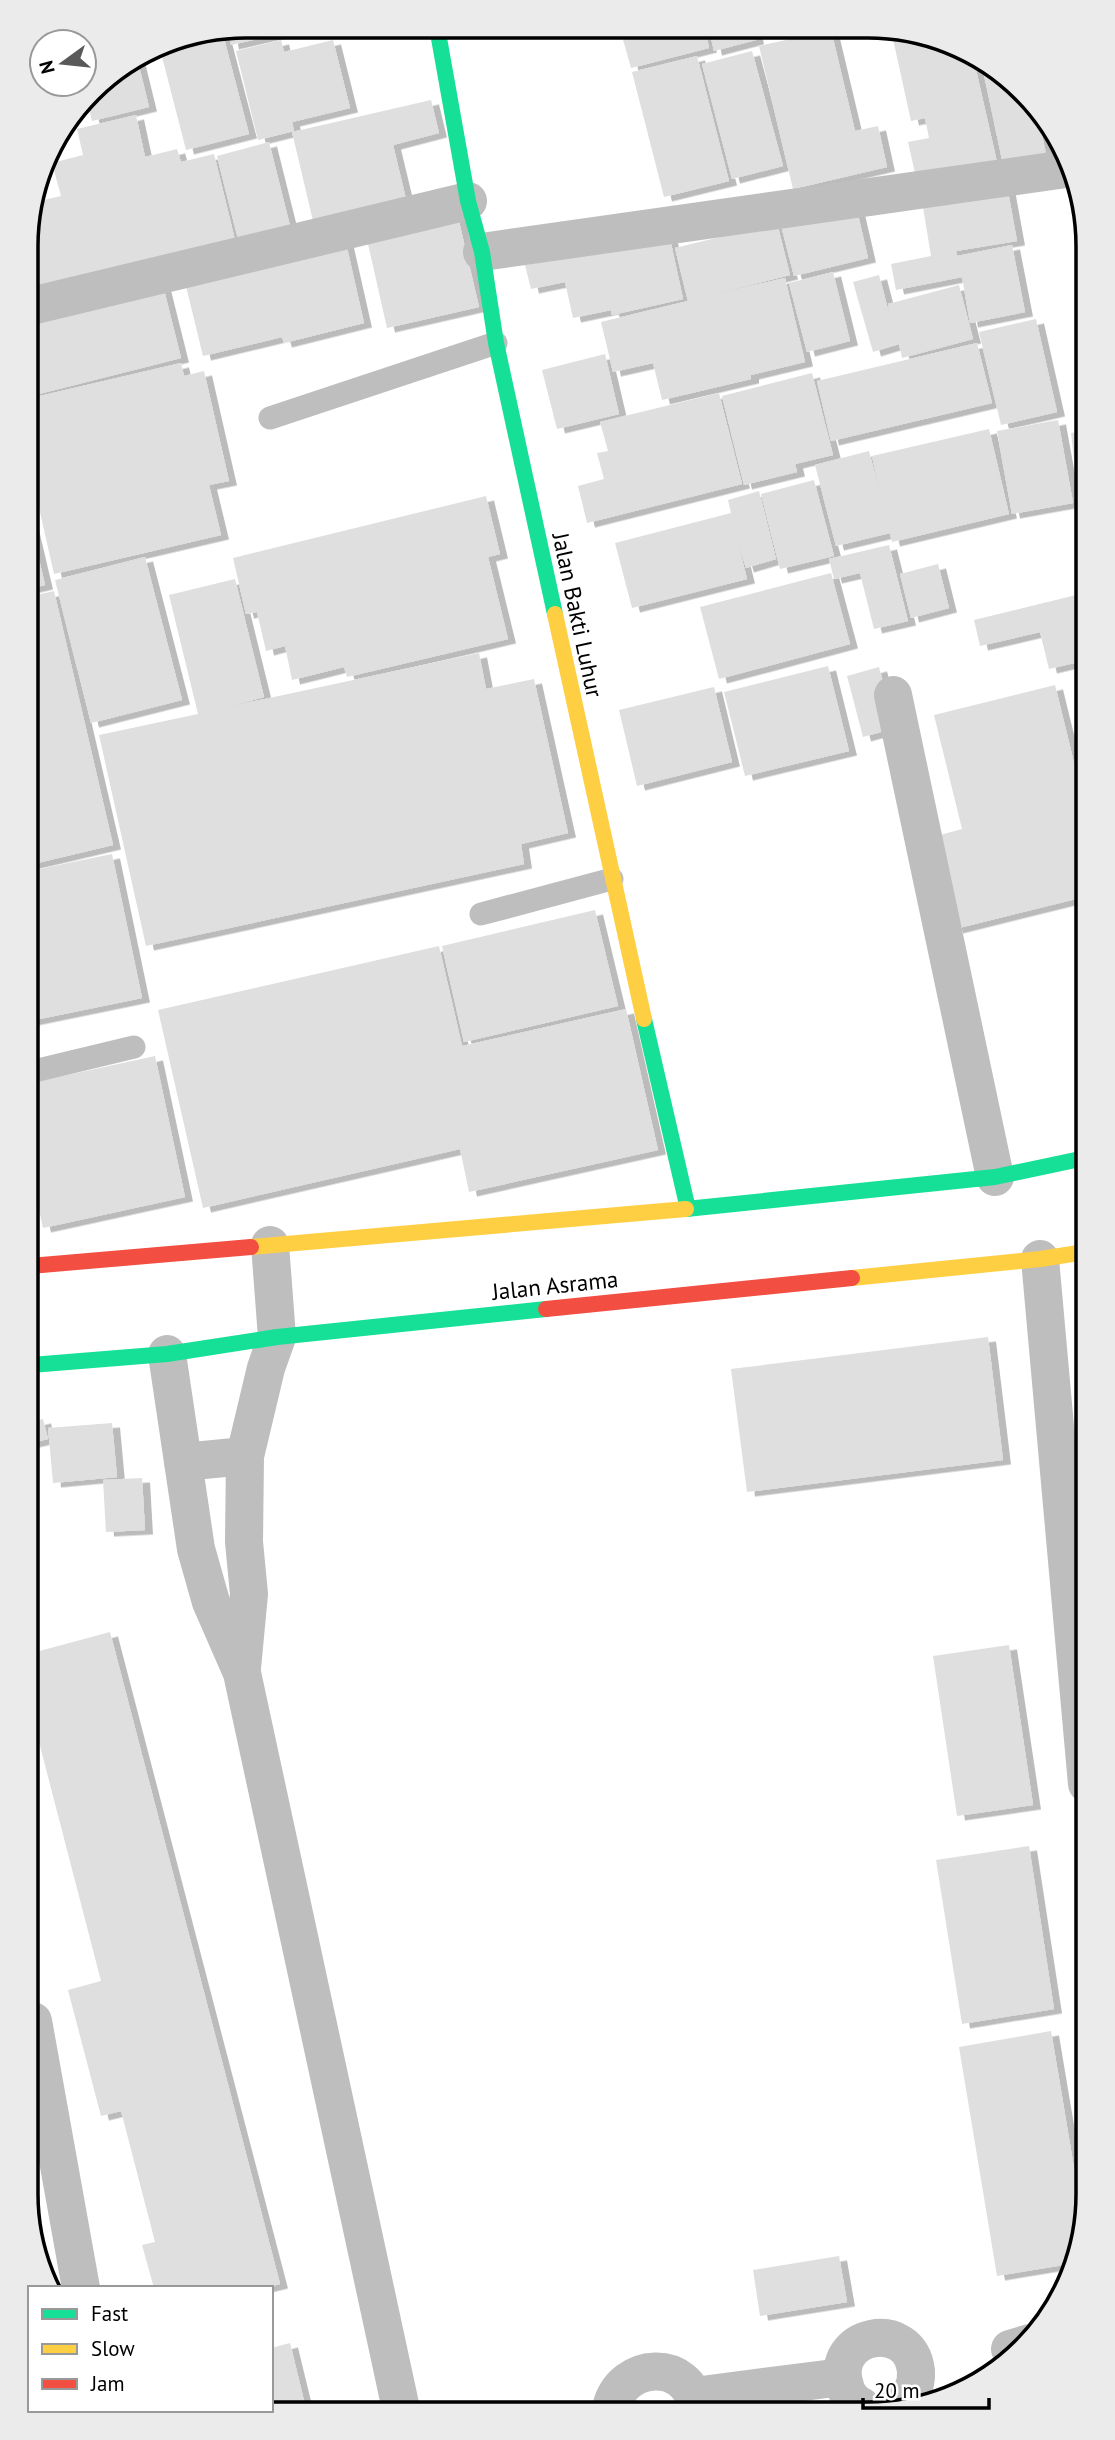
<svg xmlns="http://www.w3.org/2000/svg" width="1115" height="2440" font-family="'PT Sans',sans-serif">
  <defs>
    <filter id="shadow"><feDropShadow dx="8" dy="4.5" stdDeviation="0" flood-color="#0004"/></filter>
  </defs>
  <rect width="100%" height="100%" fill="#fff"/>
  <g fill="#dfdfdf" filter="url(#shadow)">
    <polygon points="246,26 292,27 293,31 231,45 228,30"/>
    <polygon points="296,27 382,27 382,33 296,29"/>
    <polygon points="515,28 539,28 539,29 517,34"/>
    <polygon points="620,29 705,29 709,48 631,68"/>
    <polygon points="709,29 754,29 756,40 714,51"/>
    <polygon points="783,30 818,30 818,31 785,38"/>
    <polygon points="831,30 855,131 878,126 887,167 793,189 759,46"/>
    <polygon points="891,30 911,30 974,61 999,171 939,184 935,168 915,173 908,142 929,138 925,118 911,121"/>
    <polygon points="222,31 249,134 186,150 159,45"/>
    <polygon points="281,40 284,52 333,40 350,108 292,122 294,131 258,140 236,51"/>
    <polygon points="752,51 783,166 732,179 702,64"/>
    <polygon points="697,56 729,181 664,197 632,72"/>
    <polygon points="137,58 149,107 92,121 87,100 101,81"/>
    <polygon points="982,65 1014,81 1037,109 1047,160 1004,169"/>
    <polygon points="431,100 439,133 393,145 406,199 313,221 292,132"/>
    <polygon points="136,115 145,157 177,149 181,162 214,154 236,244 27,295 27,231 35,202 61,196 52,163 83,155 77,129"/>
    <polygon points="269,142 291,230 239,243 217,156"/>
    <polygon points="1007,186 1017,241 956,251 957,256 1012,245 1025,312 970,323 962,277 896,290 891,264 931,256 922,201"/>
    <polygon points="856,206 868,258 794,276 781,225"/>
    <polygon points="457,213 479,307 387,328 366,235"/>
    <polygon points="777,223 790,275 694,299 785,278 805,362 751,375 751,379 662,400 653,363 613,372 601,322 688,301 675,248"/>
    <polygon points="669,234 683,299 612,315 611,310 573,318 565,282 531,289 525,265"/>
    <polygon points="345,239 364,323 284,343 282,337 203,356 184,278"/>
    <polygon points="833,272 850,341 807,352 789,283"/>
    <polygon points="879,275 890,317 888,304 959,285 973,339 902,358 899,344 873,352 853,282"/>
    <polygon points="162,282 181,358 27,397 27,316"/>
    <polygon points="1036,319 1057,412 1001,425 979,332"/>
    <polygon points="977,343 992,403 831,441 817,381"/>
    <polygon points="605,354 619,414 557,429 542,370"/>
    <polygon points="181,363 184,376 204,371 229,481 209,485 221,535 54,574 28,459 27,399"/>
    <polygon points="812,373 833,455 795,464 797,472 744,485 722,396"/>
    <polygon points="719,393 742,484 587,523 578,486 604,479 597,453 608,451 600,422"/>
    <polygon points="1058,420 1073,503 1012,514 997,431"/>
    <polygon points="989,429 1009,514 892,542 890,533 836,546 815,465 869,451 881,497 872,456"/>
    <polygon points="1082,431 1082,524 1081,524 1071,433"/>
    <polygon points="814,480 834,556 780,569 761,494"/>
    <polygon points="759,491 776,559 746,568 737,539 747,579 632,608 615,543 731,513 728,500"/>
    <polygon points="486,496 500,554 488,557 508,639 347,677 344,667 292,680 285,646 266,651 257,612 246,614 233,558"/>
    <polygon points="29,517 45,585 28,589 28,518"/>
    <polygon points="889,545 908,621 874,629 860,573 834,579 829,559"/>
    <polygon points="145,557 182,700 91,723 55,580"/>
    <polygon points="938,564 949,608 911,618 900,574"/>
    <polygon points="831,573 850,644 719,679 700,607"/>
    <polygon points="235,579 264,697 227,707 479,653 486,689 534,679 568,833 521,844 524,864 146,946 99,735 198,714 169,595"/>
    <polygon points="54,591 113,845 29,865 28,597"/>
    <polygon points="1076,595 1083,623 1083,661 1049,669 1040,632 980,646 974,620"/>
    <polygon points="828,666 849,751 745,776 724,692"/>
    <polygon points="879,667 895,728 863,737 847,676"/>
    <polygon points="1055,685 1083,800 1084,897 955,929 933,837 962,829 934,715"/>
    <polygon points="714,687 732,762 637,786 619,710"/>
    <polygon points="112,854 142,998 30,1021 29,871"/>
    <polygon points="595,910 618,1006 464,1042 442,946"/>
    <polygon points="439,946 462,1046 626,1009 658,1150 469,1192 460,1149 203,1208 158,1010"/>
    <polygon points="155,1056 185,1197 43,1228 30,1169 30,1083"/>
    <polygon points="988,1337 1003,1460 747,1492 731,1369"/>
    <polygon points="43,1419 48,1439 31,1443 31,1422"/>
    <polygon points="112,1423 117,1477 53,1483 48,1428"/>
    <polygon points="142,1478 145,1530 106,1532 103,1480"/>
    <polygon points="110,1632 280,2284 264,2288 154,2288 142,2245 155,2242 121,2111 101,2116 68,1990 101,1981 32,1715 32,1653"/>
    <polygon points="1009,1645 1033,1805 957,1816 933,1656"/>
    <polygon points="1029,1846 1054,2009 962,2024 936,1860"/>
    <polygon points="1051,2031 1084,2228 1076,2263 997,2276 959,2047"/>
    <polygon points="839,2256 847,2302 760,2316 753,2270"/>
    <polygon points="290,2343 306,2409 271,2409 271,2348"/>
  </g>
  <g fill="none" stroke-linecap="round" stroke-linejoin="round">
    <g stroke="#bebebe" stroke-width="23">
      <polyline points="270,418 496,343"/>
      <polyline points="481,914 612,879"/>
      <polyline points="30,1072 134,1047"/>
    </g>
    <g stroke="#bebebe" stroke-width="38">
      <polyline points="482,252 1073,168"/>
      <polyline points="27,307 468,201"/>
      <polyline points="893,695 995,1177"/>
      <polyline points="1040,1259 1087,1784"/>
      <polyline points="167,1354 196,1549 211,1602 242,1673 401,2409"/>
      <polyline points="183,1462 245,1456"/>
      <polyline points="242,1668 249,1594 244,1542 245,1456 266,1368 277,1337 270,1245"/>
      <polyline points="33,2021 81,2288"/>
      <polyline points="1010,2349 1030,2343"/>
      <polyline points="694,2396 842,2377"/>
      <path d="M861,2406C853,2402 847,2395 845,2386C828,2334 910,2317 916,2371C917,2387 910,2398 896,2406"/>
      <path d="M611,2408C622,2361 689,2358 696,2407"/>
    </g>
    <g stroke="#16e098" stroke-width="16">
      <polyline points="437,27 468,201 482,252 496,343 555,614"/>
      <polyline points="644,1019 688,1209"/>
      <polyline points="686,1209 995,1177 1085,1158"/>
      <polyline points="31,1365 167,1354 277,1337 546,1309"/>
    </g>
    <g stroke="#ffcf43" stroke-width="16">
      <polyline points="555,614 644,1019"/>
      <polyline points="251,1247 686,1209"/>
      <polyline points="852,1278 1040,1259 1085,1252"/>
    </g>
    <g stroke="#f24e42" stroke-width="16">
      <polyline points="30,1266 251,1247"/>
      <polyline points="546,1309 852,1278"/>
    </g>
  </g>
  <g text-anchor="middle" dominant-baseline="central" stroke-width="7" stroke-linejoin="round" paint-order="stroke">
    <g font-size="23" fill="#000" stroke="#fff">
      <text transform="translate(578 615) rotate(78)">Jalan Bakti Luhur</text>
      <text transform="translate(555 1285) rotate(-6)">Jalan Asrama</text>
    </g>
  </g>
  <path d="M0 0H1115V2440H0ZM246 38H868A208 208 0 0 1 1076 246V2194A208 208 0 0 1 868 2402H246A208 208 0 0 1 38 2194V246A208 208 0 0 1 246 38Z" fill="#ebebeb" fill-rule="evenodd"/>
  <path fill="none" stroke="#000" stroke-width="3.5" d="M246 38H868A208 208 0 0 1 1076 246V2194A208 208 0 0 1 868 2402H246A208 208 0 0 1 38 2194V246A208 208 0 0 1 246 38Z"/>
  <rect x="28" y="2286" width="245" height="126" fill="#ffffff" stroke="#999999" stroke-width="2"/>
  <rect x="42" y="2309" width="35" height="10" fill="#16e098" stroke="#999999" stroke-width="2"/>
  <text x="91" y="2321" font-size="21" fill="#000000">Fast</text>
  <rect x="42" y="2344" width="35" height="10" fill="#ffcf43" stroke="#999999" stroke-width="2"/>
  <text x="91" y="2356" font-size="21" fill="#000000">Slow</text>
  <rect x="42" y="2379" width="35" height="10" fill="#f24e42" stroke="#999999" stroke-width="2"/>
  <text x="91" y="2391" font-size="21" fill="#000000">Jam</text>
  <g transform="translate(63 63) rotate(255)"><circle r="33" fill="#ffffff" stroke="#999999" stroke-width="2"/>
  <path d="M0-5L12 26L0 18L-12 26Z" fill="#595959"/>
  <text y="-10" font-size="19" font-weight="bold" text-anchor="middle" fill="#000000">N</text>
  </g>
  <path d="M863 2398v10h126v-10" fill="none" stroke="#000000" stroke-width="3.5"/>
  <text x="874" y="2398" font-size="21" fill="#000000" stroke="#ffffff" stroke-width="5" paint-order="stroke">20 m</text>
</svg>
